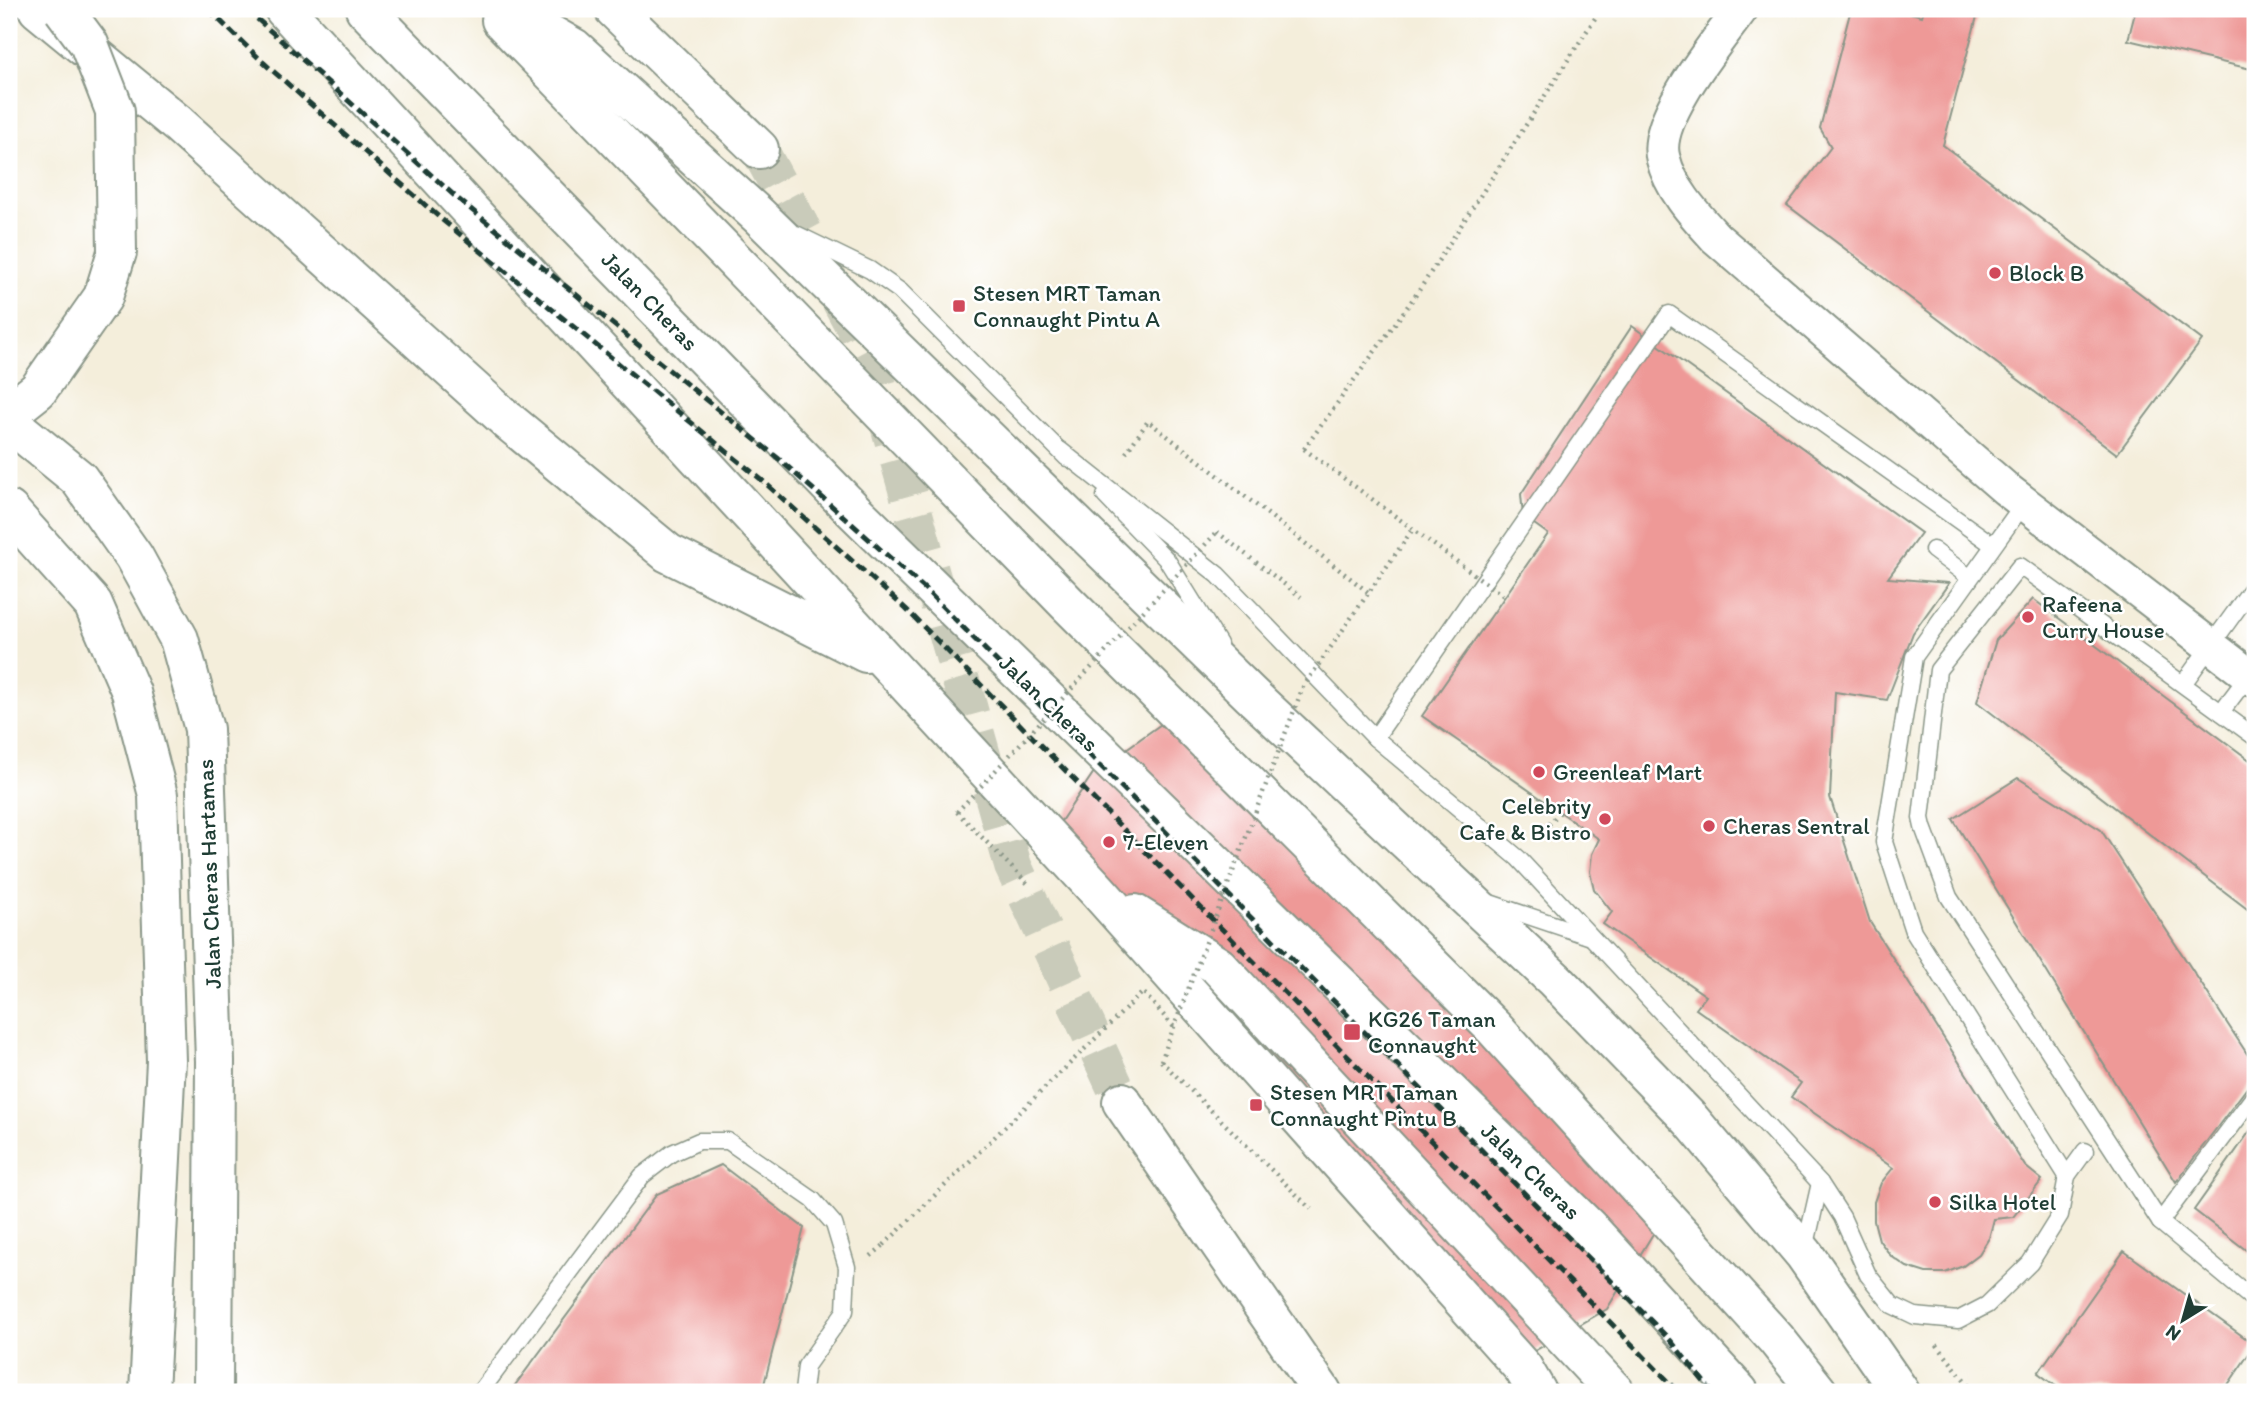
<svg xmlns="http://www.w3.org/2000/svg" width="2264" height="1401" font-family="Itim,sans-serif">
  <rect width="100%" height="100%" fill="#fff"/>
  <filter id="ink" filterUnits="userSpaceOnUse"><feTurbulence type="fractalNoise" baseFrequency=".0143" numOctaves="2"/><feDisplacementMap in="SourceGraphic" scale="14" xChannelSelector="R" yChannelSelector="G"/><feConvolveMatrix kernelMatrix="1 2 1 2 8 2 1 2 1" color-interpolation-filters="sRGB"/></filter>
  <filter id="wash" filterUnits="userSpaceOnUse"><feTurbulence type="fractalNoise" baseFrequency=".00686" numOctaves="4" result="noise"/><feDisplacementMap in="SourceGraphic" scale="28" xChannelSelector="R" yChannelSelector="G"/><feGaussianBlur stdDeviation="1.57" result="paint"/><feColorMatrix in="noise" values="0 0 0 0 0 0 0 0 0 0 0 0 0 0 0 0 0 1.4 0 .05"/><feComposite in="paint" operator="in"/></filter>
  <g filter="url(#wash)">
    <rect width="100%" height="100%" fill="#f4eedb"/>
    <g id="blocks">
      <g fill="#ee9997">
        <polygon points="1851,9 1896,9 1922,16 1924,9 1979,9 1943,145 2202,340 2117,454 1787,205 1831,147 1820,128"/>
        <polygon points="2136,9 2255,9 2255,70 2128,40"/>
        <polygon points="1632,326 1921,533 1888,578 1949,583 1913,633 1887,700 1835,692 1830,797 1870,922 2025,1166 2042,1180 2013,1217 1994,1219 1989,1238 1979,1254 1963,1266 1945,1273 1926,1273 1907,1267 1891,1256 1879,1240 1874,1221 1874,1202 1881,1183 1893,1168 1791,1097 1801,1083 1696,1009 1706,996 1603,924 1612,912 1594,889 1590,872 1592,854 1599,839 1422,716 1548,534 1523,516 1521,494"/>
        <polygon points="2033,599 2255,764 2255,915 1977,702 1996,640"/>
        <polygon points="1178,712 1667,1211 1607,1309 1524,1357 1039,854 1094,772"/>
        <polygon points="2018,778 2101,830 2255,1066 2255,1077 2176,1182 1953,819"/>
        <polygon points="2255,1124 2255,1257 2194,1210"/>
        <polygon points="721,1165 804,1228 762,1392 510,1392 657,1194"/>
        <polygon points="2124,1251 2255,1345 2223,1392 2064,1392 2038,1373"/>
      </g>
    </g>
  </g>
  <g filter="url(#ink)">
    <use href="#blocks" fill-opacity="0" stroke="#8a9688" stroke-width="2"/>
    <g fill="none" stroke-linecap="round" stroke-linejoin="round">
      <polyline stroke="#c9cbba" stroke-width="38" stroke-dasharray="38 19" stroke-linecap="butt" points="759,149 869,354 1013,866 1122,1102"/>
      <g stroke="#8a9688" stroke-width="19">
        <g id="lane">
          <polyline points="796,234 870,270 900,291 1067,458"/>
          <polyline points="1060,450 1218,575 1375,738 1518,858 1820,1183 1842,1217 1868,1275 1892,1305 1915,1316 1958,1320 1987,1305 2030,1263 2060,1215 2067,1176 1913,931 1884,842 1914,657 2024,503"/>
          <polyline points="1105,496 1167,560 1219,644"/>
          <polyline points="1933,550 1969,577"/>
          <polyline points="2183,684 2253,587"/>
          <polyline points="2221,712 2249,675"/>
          <polyline points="2255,737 2020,566 1938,670 1921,818 1923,827 1949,897 2160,1222 2255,1301"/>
          <polyline points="1375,738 1669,314 1993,545"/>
          <polyline points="1487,902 1588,936"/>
          <polyline points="2067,1176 2085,1151"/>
          <polyline points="2160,1222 2255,1095"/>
          <polyline points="1805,1249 1820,1183"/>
          <polyline points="480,1392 642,1176 672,1153 699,1141 728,1141 813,1200 834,1224 847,1267 845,1311 806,1366 803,1392"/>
        </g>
      </g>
      <g stroke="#8a9688" stroke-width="37">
        <path id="street" d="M1741,9C1718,41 1652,119 1663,158C1671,190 1695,215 1716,238L2006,489L2255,680"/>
      </g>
      <g stroke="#8a9688" stroke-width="42">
        <g id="secondary">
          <polyline points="9,422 79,479 134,557 179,639 204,729 215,1061 213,1392"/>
          <polyline points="9,510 93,604 131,692 158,795 166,1061 149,1392"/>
        </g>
      </g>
      <g stroke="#8a9688" stroke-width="42">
        <g id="highway">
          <polyline points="38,9 178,124 507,420 668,553 866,653"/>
          <polyline points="284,9 1098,891 1523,1368 1537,1392"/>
          <polyline points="365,9 851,508 1588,1227 1739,1392"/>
          <polyline points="506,9 574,48 759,216 1251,695 1555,980 1690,1119 1804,1254 1900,1392"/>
          <polyline points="614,9 759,149"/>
          <polyline points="501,20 1067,603 1494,1028 1776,1339 1818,1392"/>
          <polyline points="9,413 38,390 103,297 117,252"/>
          <polyline points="1135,914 1218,966 1615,1392"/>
          <polyline points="1122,1102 1322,1392"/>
        </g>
      </g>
      <g stroke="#8a9688" stroke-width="4.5" stroke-dasharray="2 5" stroke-linecap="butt">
        <polyline points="1304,449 1418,292 1601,9"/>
        <polyline points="1126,453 1148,421 1368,592"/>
        <polyline points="1217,532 1301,597"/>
        <polyline points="957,812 1029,885"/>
        <polyline points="1535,840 1560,812"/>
        <polyline points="1161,1061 1311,1209"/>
        <polyline points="871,1256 884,1245"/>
        <polyline points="1937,1345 1974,1392"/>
      </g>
      <use href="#lane" stroke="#fff" stroke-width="16"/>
      <use href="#street" stroke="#fff" stroke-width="33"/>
      <use href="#secondary" stroke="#fff" stroke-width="38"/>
      <use href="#highway" stroke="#fff" stroke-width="38"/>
      <g stroke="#1f3d34" stroke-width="5" stroke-dasharray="10 5" stroke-linecap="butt">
        <polyline points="208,9 264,63 440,218 763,481 906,609 1679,1392"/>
        <polyline points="246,9 457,198 779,459 925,589 1671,1341 1712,1392"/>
      </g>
      <g stroke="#8a9688" stroke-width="42" stroke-linecap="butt">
        <polyline id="highway-bridge" points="63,9 89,44 115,111 117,252"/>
      </g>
      <g stroke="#8a9688" stroke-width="4.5" stroke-dasharray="2 5" stroke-linecap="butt">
        <polyline points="1304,449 1505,597"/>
        <polyline points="957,812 1217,532"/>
        <polyline points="1161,1061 1303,687 1413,529"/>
        <polyline points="884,1245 1143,992 1174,1027"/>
      </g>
      <use href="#highway-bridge" stroke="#fff" stroke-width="38"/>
    </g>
  </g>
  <g fill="#d1495b" stroke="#fff" stroke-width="2.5">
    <circle cx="1995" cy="273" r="7"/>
    <rect x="952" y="299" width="14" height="14" rx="3.5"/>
    <circle cx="2028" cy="617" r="7"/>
    <circle cx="1539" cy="772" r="7"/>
    <circle cx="1605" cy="819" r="7"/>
    <circle cx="1709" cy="826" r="7"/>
    <circle cx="1109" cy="842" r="7"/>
    <rect x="1343" y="1023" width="18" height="18" rx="3.5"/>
    <rect x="1249" y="1098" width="14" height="14" rx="3.5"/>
    <circle cx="1935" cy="1202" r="7"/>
  </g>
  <g text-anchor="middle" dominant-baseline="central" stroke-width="5" stroke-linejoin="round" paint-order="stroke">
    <g font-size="23" fill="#1f3d34" stroke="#fff" text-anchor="start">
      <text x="2009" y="273">Block B</text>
      <text x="973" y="293">Stesen MRT Taman<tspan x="973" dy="26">Connaught Pintu A</tspan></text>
      <text x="2042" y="604">Rafeena<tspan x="2042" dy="26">Curry House</tspan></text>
      <text x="1553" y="772">Greenleaf Mart</text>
      <text x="1591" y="806" text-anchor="end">Celebrity<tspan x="1591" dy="26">Cafe &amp; Bistro</tspan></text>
      <text x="1723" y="826">Cheras Sentral</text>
      <text x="1123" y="842">7-Eleven</text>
      <text x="1368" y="1019">KG26 Taman<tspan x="1368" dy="26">Connaught</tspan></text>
      <text x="1270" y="1092">Stesen MRT Taman<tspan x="1270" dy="26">Connaught Pintu B</tspan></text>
      <text x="1949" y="1202">Silka Hotel</text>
    </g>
    <g font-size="23" fill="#1f3d34" stroke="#fff">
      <text transform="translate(650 301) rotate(46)">Jalan Cheras</text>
      <text transform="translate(1049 703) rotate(44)">Jalan Cheras</text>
      <text transform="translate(209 874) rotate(-92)">Jalan Cheras Hartamas</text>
      <text transform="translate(1531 1171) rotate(44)">Jalan Cheras</text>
    </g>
  </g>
  <rect width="2264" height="1401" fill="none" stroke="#fff" stroke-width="35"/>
  <g transform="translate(2183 1320) rotate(217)" stroke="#ffffff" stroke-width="5" paint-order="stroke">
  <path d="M0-5L12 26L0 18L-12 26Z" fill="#1f3d34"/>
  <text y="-10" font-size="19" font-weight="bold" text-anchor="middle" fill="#1f3d34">N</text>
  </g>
</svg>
